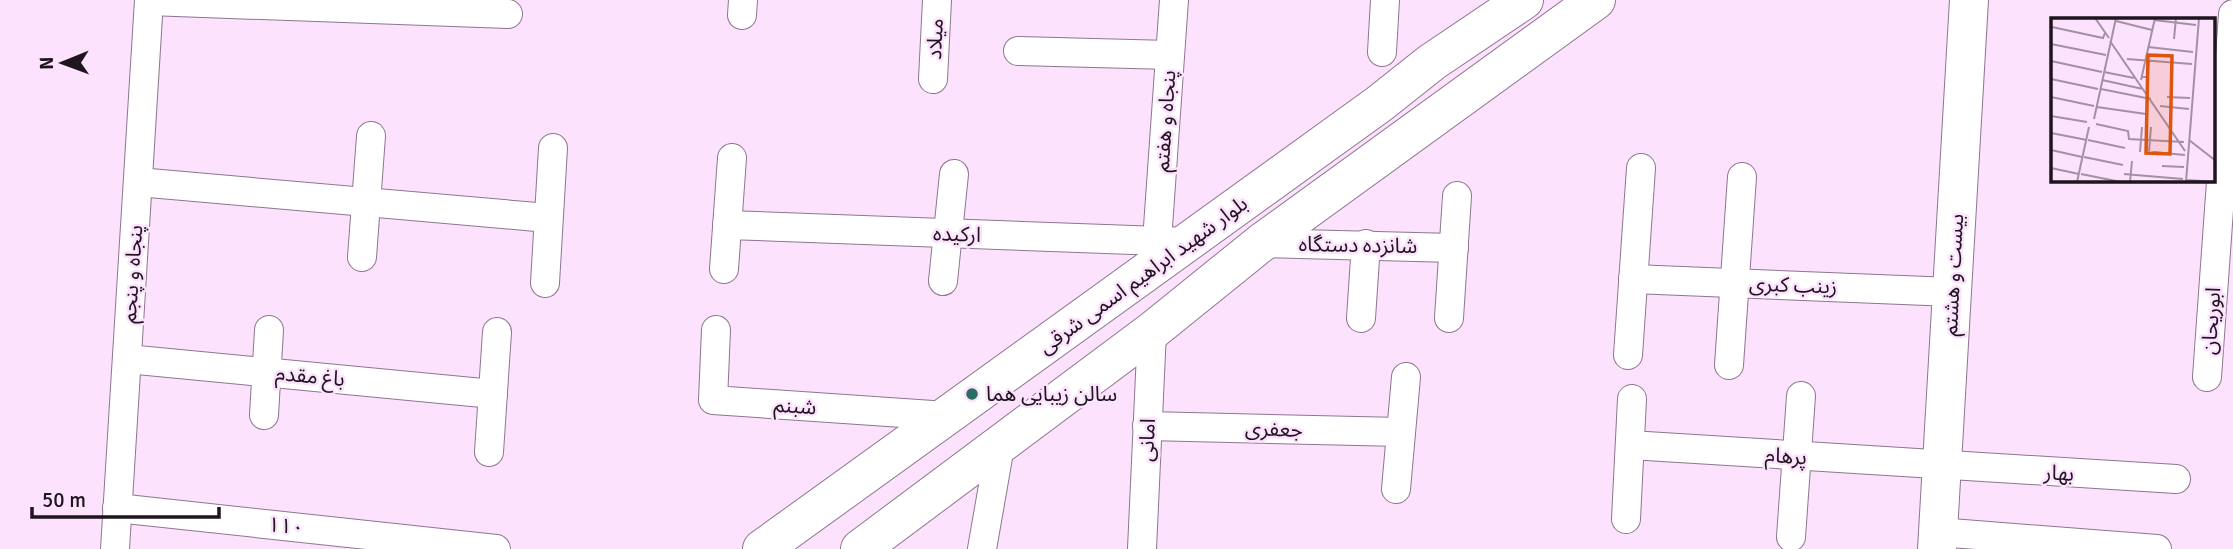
<svg xmlns="http://www.w3.org/2000/svg" width="2233" height="549" font-family="Signika,'Noto Sans Arabic',sans-serif">
  <rect width="100%" height="100%" fill="#fde2fe"/>
  <g fill="none" stroke-linecap="round" stroke-linejoin="round">
    <g stroke="#8d768f" stroke-width="30">
      <g id="minor">
        <polyline points="149,1 508,14"/>
        <polyline points="742,15 743,0"/>
        <polyline points="1018,51 1170,55"/>
        <polyline points="1382,52 1385,0"/>
        <polyline points="933,79 937,0"/>
        <polyline points="138,182 548,218"/>
        <polyline points="727,225 1188,242"/>
        <polyline points="1157,241 1174,0"/>
        <polyline points="1261,243 1454,248"/>
        <polyline points="362,257 371,136"/>
        <polyline points="724,269 732,158"/>
        <polyline points="1633,279 1952,292"/>
        <polyline points="943,281 954,174"/>
        <polyline points="545,283 553,148"/>
        <polyline points="1361,318 1366,244"/>
        <polyline points="1449,318 1457,196"/>
        <polyline points="716,330 713,400 947,416"/>
        <polyline points="1628,355 1641,168"/>
        <polyline points="127,359 493,394"/>
        <polyline points="1729,365 1742,177"/>
        <polyline points="2207,377 2233,14"/>
        <polyline points="264,415 269,330"/>
        <polyline points="1147,426 1401,432"/>
        <polyline points="1630,445 2176,479"/>
        <polyline points="489,452 497,332"/>
        <polyline points="1396,489 1406,377"/>
        <polyline points="117,508 496,549"/>
        <polyline points="1626,519 1632,399"/>
        <polyline points="1938,532 2157,549"/>
        <polyline points="1791,537 1801,396"/>
        <polyline points="115,549 149,0"/>
        <polyline points="982,549 1000,446"/>
        <polyline points="1142,549 1152,331"/>
      </g>
    </g>
    <g stroke="#8d768f" stroke-width="40">
      <g id="secondary">
        <polyline points="762,549 1379,104 1432,62 1524,0"/>
        <polyline points="860,549 1152,331 1261,243 1596,0"/>
        <polyline points="1937,549 1969,0"/>
      </g>
    </g>
    <use href="#minor" stroke="#fff" stroke-width="28"/>
    <use href="#secondary" stroke="#fff" stroke-width="38"/>
  </g>
  <circle fill="#276d62" stroke="#fde2fe" stroke-width="2.5" cx="972" cy="394" r="7"/>
  <g text-anchor="middle" dominant-baseline="central" stroke-width="5" stroke-linejoin="round" paint-order="stroke">
    <g font-size="21" fill="#1e151f" stroke="#fde2fe">
      <text transform="translate(935 39) rotate(-87)">میلاد</text>
      <text transform="translate(1165 121) rotate(-86)">پنجاه و هفتم</text>
      <text transform="translate(957 234) rotate(2)">ارکیده</text>
      <text transform="translate(1358 245) rotate(1)">شانزده دستگاه</text>
      <text transform="translate(132 274) rotate(-86)">پنجاه و پنجم</text>
      <text transform="translate(1143 275) rotate(-36)">بلوار شهید ابراهیم اسمی شرقی</text>
      <text transform="translate(1953 275) rotate(-87)">بیست و هشتم</text>
      <text transform="translate(1793 285) rotate(2)">زینب کبری</text>
      <text transform="translate(2211 321) rotate(-86)">ابوریحان</text>
      <text transform="translate(310 376) rotate(5)">باغ مقدم</text>
      <text transform="translate(795 406) rotate(4)">شبنم</text>
      <text transform="translate(1274 429) rotate(2)">جعفری</text>
      <text transform="translate(1147 440) rotate(-87)">امانی</text>
      <text transform="translate(1786 456) rotate(4)">پرهام</text>
      <text transform="translate(2059 473) rotate(3)">بهار</text>
      <text transform="translate(286 526) rotate(6)">۱۱۰</text>
    </g>
    <g font-size="21" fill="#1e151f" stroke="#fde2fe" text-anchor="start">
      <text x="986" y="394">سالن زیبایی هما</text>
    </g>
  </g>
  <g transform="translate(2051 18)">
    <rect width="164" height="164" fill="#fde2fe"/>
    <path fill="none" stroke="#a490a5" stroke-width="2" d="M44,0L58,20M103,2L145,7M65,3L101,12M1,9L52,20L54,15M123,21L125,0M59,23L134,133M0,26L55,37M97,29L142,34M76,41L141,46M0,43L51,54M53,54L83,60M90,59H96L98,42M0,61L47,71M51,62L92,71M90,62L104,0M50,71L100,81M0,79L43,88M116,79L139,80M109,88L138,91M46,89L95,96M0,98L36,104M43,101L65,0M45,106L77,113L78,121L133,124M0,115L36,122M37,122L74,130M138,122L165,143M0,132L31,139M98,133L100,109M89,134L91,109M102,134L134,137M33,139L72,147M111,148L133,149M0,150L28,156M30,156L70,164M73,156L132,161M136,162L165,164M26,164L38,109M79,164L81,143M135,164L148,0"/>
    <path fill="#de560d" fill-opacity="0.15" stroke="#de560d" stroke-width="3.5" d="M97,37L121,38L119,136L95,135Z"/>
    <rect width="164" height="164" fill="none" stroke="#1e151f" stroke-width="3.5"/>
  </g>
  <g transform="translate(63 63) rotate(269)" stroke="#fde2fe" stroke-width="5" paint-order="stroke">
  <path d="M0-5L12 26L0 18L-12 26Z" fill="#1e151f"/>
  <text y="-10" font-size="19" font-weight="bold" text-anchor="middle" fill="#1e151f">N</text>
  </g>
  <path d="M32 507v10h187v-10" fill="none" stroke="#1e151f" stroke-width="3.5"/>
  <text x="42" y="507" font-size="21" fill="#1e151f" stroke="#fde2fe" stroke-width="5" paint-order="stroke">50 m</text>
</svg>
